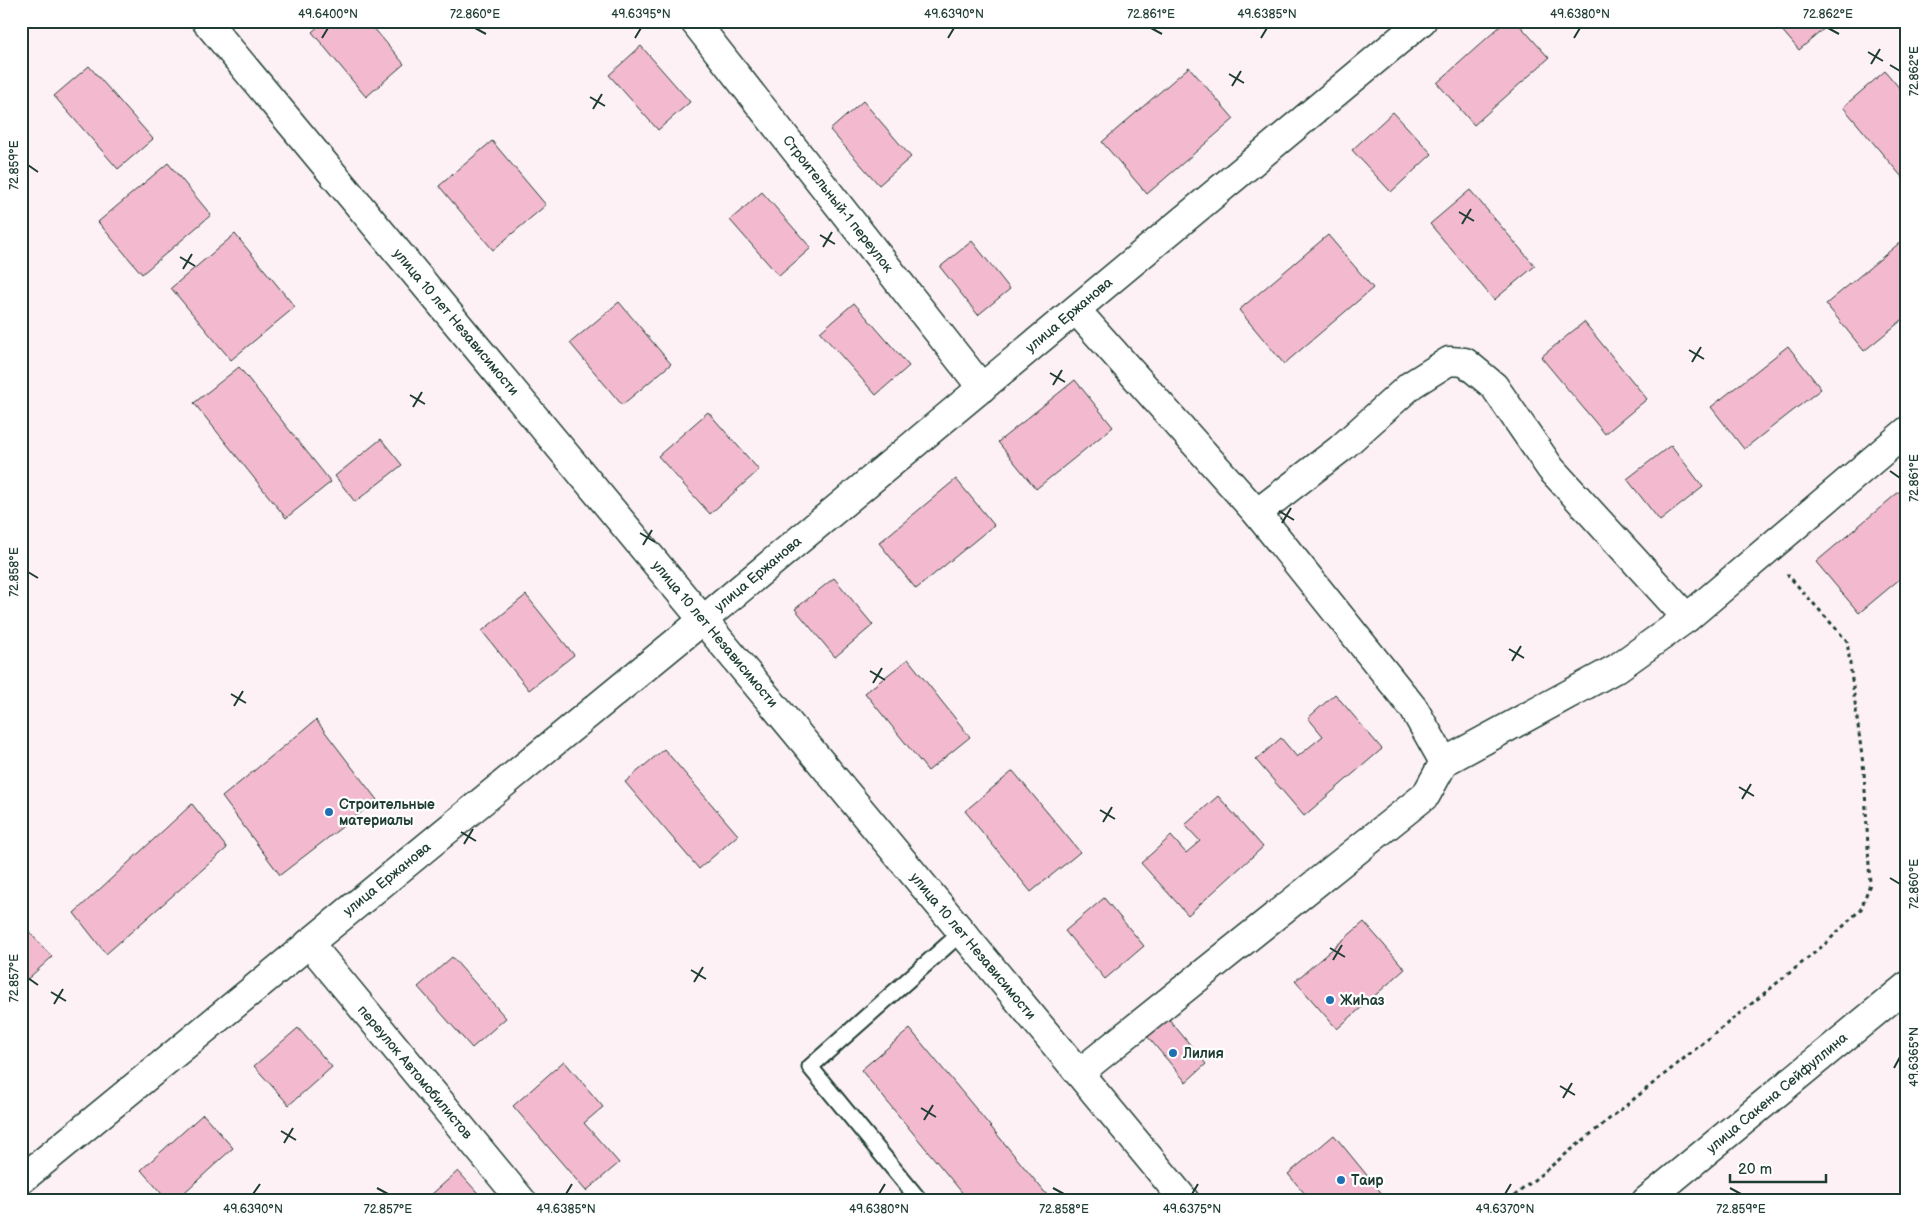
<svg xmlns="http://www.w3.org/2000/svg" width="1928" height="1222" font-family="'Balsamiq Sans',sans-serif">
  <rect width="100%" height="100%" fill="#fdf1f5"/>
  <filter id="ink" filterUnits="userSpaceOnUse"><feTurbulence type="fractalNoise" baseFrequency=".02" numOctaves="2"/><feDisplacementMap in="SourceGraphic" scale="10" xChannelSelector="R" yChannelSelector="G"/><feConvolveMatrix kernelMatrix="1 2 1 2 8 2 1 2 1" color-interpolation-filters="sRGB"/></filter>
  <g filter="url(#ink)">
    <g fill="#f3bacf" stroke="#1f3d34">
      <polygon points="324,21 368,21 404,64 366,97 312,32"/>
      <polygon points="1506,21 1516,21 1549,58 1474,125 1437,83"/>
      <polygon points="1774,21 1833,21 1799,50"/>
      <polygon points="641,46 690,102 658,130 609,75"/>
      <polygon points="89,66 153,139 118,169 54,96"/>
      <polygon points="1189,67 1234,119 1147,194 1102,142"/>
      <polygon points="1885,71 1907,97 1907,183 1843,107"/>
      <polygon points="863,101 911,157 879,185 830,130"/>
      <polygon points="1393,112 1432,154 1391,192 1352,150"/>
      <polygon points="492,141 546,205 493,250 439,186"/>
      <polygon points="168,163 211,215 142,274 98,222"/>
      <polygon points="1470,190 1535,266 1494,300 1430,224"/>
      <polygon points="762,192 811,248 779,276 730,220"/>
      <polygon points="235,234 295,307 231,360 171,288"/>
      <polygon points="1328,235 1373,288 1284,364 1239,310"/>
      <polygon points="1903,240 1907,244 1907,316 1864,351 1826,304"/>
      <polygon points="972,241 1010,289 978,315 940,267"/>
      <polygon points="619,302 671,364 622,405 570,343"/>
      <polygon points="854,303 909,366 876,395 820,332"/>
      <polygon points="1584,322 1647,399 1605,434 1541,357"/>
      <polygon points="1788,346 1821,389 1744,449 1711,407"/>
      <polygon points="239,367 331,482 286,518 194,403"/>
      <polygon points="1075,380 1113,427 1036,489 998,442"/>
      <polygon points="708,412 759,470 710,514 658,456"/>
      <polygon points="381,439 402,465 355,502 335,476"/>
      <polygon points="1671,445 1703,487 1660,521 1627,479"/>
      <polygon points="956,479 994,525 916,589 879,543"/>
      <polygon points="1907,485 1907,573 1859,613 1816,562"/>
      <polygon points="834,578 873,625 835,657 795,609"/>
      <polygon points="526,595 574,655 529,690 482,631"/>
      <polygon points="908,659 970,737 928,771 865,693"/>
      <polygon points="1335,694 1382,749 1304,816 1256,760 1281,738 1297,757 1323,736 1308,718"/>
      <polygon points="316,720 377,800 280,875 222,797"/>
      <polygon points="664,749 738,835 699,869 625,782"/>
      <polygon points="1013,771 1080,852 1031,892 965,811"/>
      <polygon points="1218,796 1263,847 1188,915 1141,863 1171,836 1186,853 1200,841 1185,825"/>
      <polygon points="192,804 227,848 106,954 74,913"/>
      <polygon points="1104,898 1144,946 1105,979 1065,931"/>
      <polygon points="1364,922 1405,969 1337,1029 1295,981"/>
      <polygon points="21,923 52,957 21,985"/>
      <polygon points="452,957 506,1018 472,1048 418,987"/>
      <polygon points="1168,1018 1206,1064 1186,1082 1147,1036"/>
      <polygon points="298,1028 332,1067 289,1105 254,1066"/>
      <polygon points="910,1029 1052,1201 969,1201 861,1070"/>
      <polygon points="564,1061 603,1107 584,1123 619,1163 586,1191 513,1106"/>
      <polygon points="203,1114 233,1148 175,1201 168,1201 141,1170"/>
      <polygon points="1334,1135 1388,1201 1311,1201 1288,1174"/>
      <polygon points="458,1171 485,1201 424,1201"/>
      <polygon points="1907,1192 1907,1201 1905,1201 1902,1197"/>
    </g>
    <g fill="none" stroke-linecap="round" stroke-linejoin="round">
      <g stroke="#1f3d34" stroke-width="19">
        <polyline id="lane" points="920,1201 810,1067 962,932"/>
      </g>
      <g stroke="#1f3d34" stroke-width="31">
        <g id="street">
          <polyline points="694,21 982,388"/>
          <polyline points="1076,310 1257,513 1414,709 1444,762 1426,795 1079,1073"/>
          <polyline points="1257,513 1340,449 1411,385 1449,361 1465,362 1494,386 1551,469 1687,618"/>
          <polyline points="1444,762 1617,668 1687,618 1907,431"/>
          <polyline points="309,943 522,1201"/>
          <polyline points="21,1180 703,620 1422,21"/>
        </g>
      </g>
      <g stroke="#1f3d34" stroke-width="31">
        <g id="secondary">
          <polyline points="206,21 1185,1201"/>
          <polyline points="1646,1201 1907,986"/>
        </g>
      </g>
      <polyline stroke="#1f3d34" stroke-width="3" stroke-dasharray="4 4" stroke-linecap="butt" points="1508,1201 1824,945 1861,909 1870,884 1864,772 1847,641 1787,574"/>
      <use href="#lane" stroke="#fff" stroke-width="15"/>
      <use href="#street" stroke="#fff" stroke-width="28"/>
      <use href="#secondary" stroke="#fff" stroke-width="28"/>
    </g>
  </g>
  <path fill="none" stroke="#1f3d34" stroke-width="2" d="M475,28L486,34M1151,28L1162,34M1828,28L1839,34M322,38L328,28M635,38L641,28M948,38L954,28M1261,38L1267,28M1574,38L1580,28M1868,52L1883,61M1871,64L1880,49M1890,65L1900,71M1229,74L1244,83M1232,86L1241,71M590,97L605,106M593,109L602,94M28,165L38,172M1459,212L1474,221M1462,224L1471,209M820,235L835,244M823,247L832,232M180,257L195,266M183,269L192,254M1689,350L1704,359M1692,362L1701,347M1050,373L1065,382M1053,385L1062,370M410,395L425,404M413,407L422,392M1890,471L1900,478M1279,511L1294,520M1282,523L1291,508M640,533L655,542M643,545L652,530M28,572L38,578M1509,649L1524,658M1512,661L1521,646M870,671L885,680M873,683L882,668M231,694L246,703M234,706L243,691M1739,787L1754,796M1742,799L1751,784M1100,810L1115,819M1103,822L1112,807M461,832L476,841M464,844L473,829M1890,878L1900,884M1330,948L1345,957M1333,960L1342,945M691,970L706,979M28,978L38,985M694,982L703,967M51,992L66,1001M54,1004L63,989M1894,1068L1900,1057M1560,1086L1575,1095M1563,1098L1572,1083M921,1108L936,1117M924,1120L933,1105M281,1131L296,1140M284,1143L293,1128M377,1188L388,1194M1053,1188L1064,1194M1730,1188L1741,1194M253,1194L260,1184M566,1194L572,1184M879,1194L885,1184M1192,1194L1198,1184M1505,1194L1511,1184"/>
  <g fill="#1f6fb2" stroke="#fff" stroke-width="2">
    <circle cx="329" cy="812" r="5"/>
    <circle cx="1330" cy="1000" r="5"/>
    <circle cx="1173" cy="1053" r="5"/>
    <circle cx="1341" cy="1180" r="5"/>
  </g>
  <g text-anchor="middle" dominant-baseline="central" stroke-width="4.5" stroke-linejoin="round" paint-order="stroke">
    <g font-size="14" fill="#1f3d34" stroke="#fff">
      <text transform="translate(838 204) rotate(52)">Строительный-1 переулок</text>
      <text transform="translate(1069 315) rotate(-40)">улица Ержанова</text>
      <text transform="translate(456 322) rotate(50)">улица 10 лет Независимости</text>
      <text transform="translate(758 574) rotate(-40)">улица Ержанова</text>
      <text transform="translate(715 634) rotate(50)">улица 10 лет Независимости</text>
      <text transform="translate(387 879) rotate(-39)">улица Ержанова</text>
      <text transform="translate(973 946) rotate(50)">улица 10 лет Независимости</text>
      <text transform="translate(415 1072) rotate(50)">переулок Автомобилистов</text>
      <text transform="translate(1777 1093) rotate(-40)">улица Сакена Сейфуллина</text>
    </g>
    <g font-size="14" font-weight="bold" fill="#1f3d34" stroke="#fff" text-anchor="start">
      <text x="339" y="804">Строительные<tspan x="339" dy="16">материалы</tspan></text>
      <text x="1340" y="1000">ЖиҺаз</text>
      <text x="1183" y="1053">Лилия</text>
      <text x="1351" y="1180">Таир</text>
    </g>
  </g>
  <rect width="1928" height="1222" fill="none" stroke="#fff" stroke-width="55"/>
  <path d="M1730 1174v8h96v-8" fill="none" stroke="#1f3d34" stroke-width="2.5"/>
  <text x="1738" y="1174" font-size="15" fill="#1f3d34" stroke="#ffffff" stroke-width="4" paint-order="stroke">20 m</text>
  <rect x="28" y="28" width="1872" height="1166" fill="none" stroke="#1f3d34" stroke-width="2"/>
  <g font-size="12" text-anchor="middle" fill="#1f3d34">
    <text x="328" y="18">49.6400°N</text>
    <text x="475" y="18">72.860°E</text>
    <text x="641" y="18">49.6395°N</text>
    <text x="954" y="18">49.6390°N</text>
    <text x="1151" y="18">72.861°E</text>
    <text x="1267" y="18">49.6385°N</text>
    <text x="1580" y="18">49.6380°N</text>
    <text x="1828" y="18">72.862°E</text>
    <text transform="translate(1914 71) rotate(-90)" y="4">72.862°E</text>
    <text transform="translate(14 165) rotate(-90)" y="4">72.859°E</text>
    <text transform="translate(1914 478) rotate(-90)" y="4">72.861°E</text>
    <text transform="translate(14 572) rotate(-90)" y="4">72.858°E</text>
    <text transform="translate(1914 884) rotate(-90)" y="4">72.860°E</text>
    <text transform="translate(14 978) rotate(-90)" y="4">72.857°E</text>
    <text transform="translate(1914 1057) rotate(-90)" y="4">49.6365°N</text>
    <text x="253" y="1213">49.6390°N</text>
    <text x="388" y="1213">72.857°E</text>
    <text x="566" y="1213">49.6385°N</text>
    <text x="879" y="1213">49.6380°N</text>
    <text x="1064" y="1213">72.858°E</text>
    <text x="1192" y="1213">49.6375°N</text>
    <text x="1505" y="1213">49.6370°N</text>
    <text x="1741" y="1213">72.859°E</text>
  </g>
</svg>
